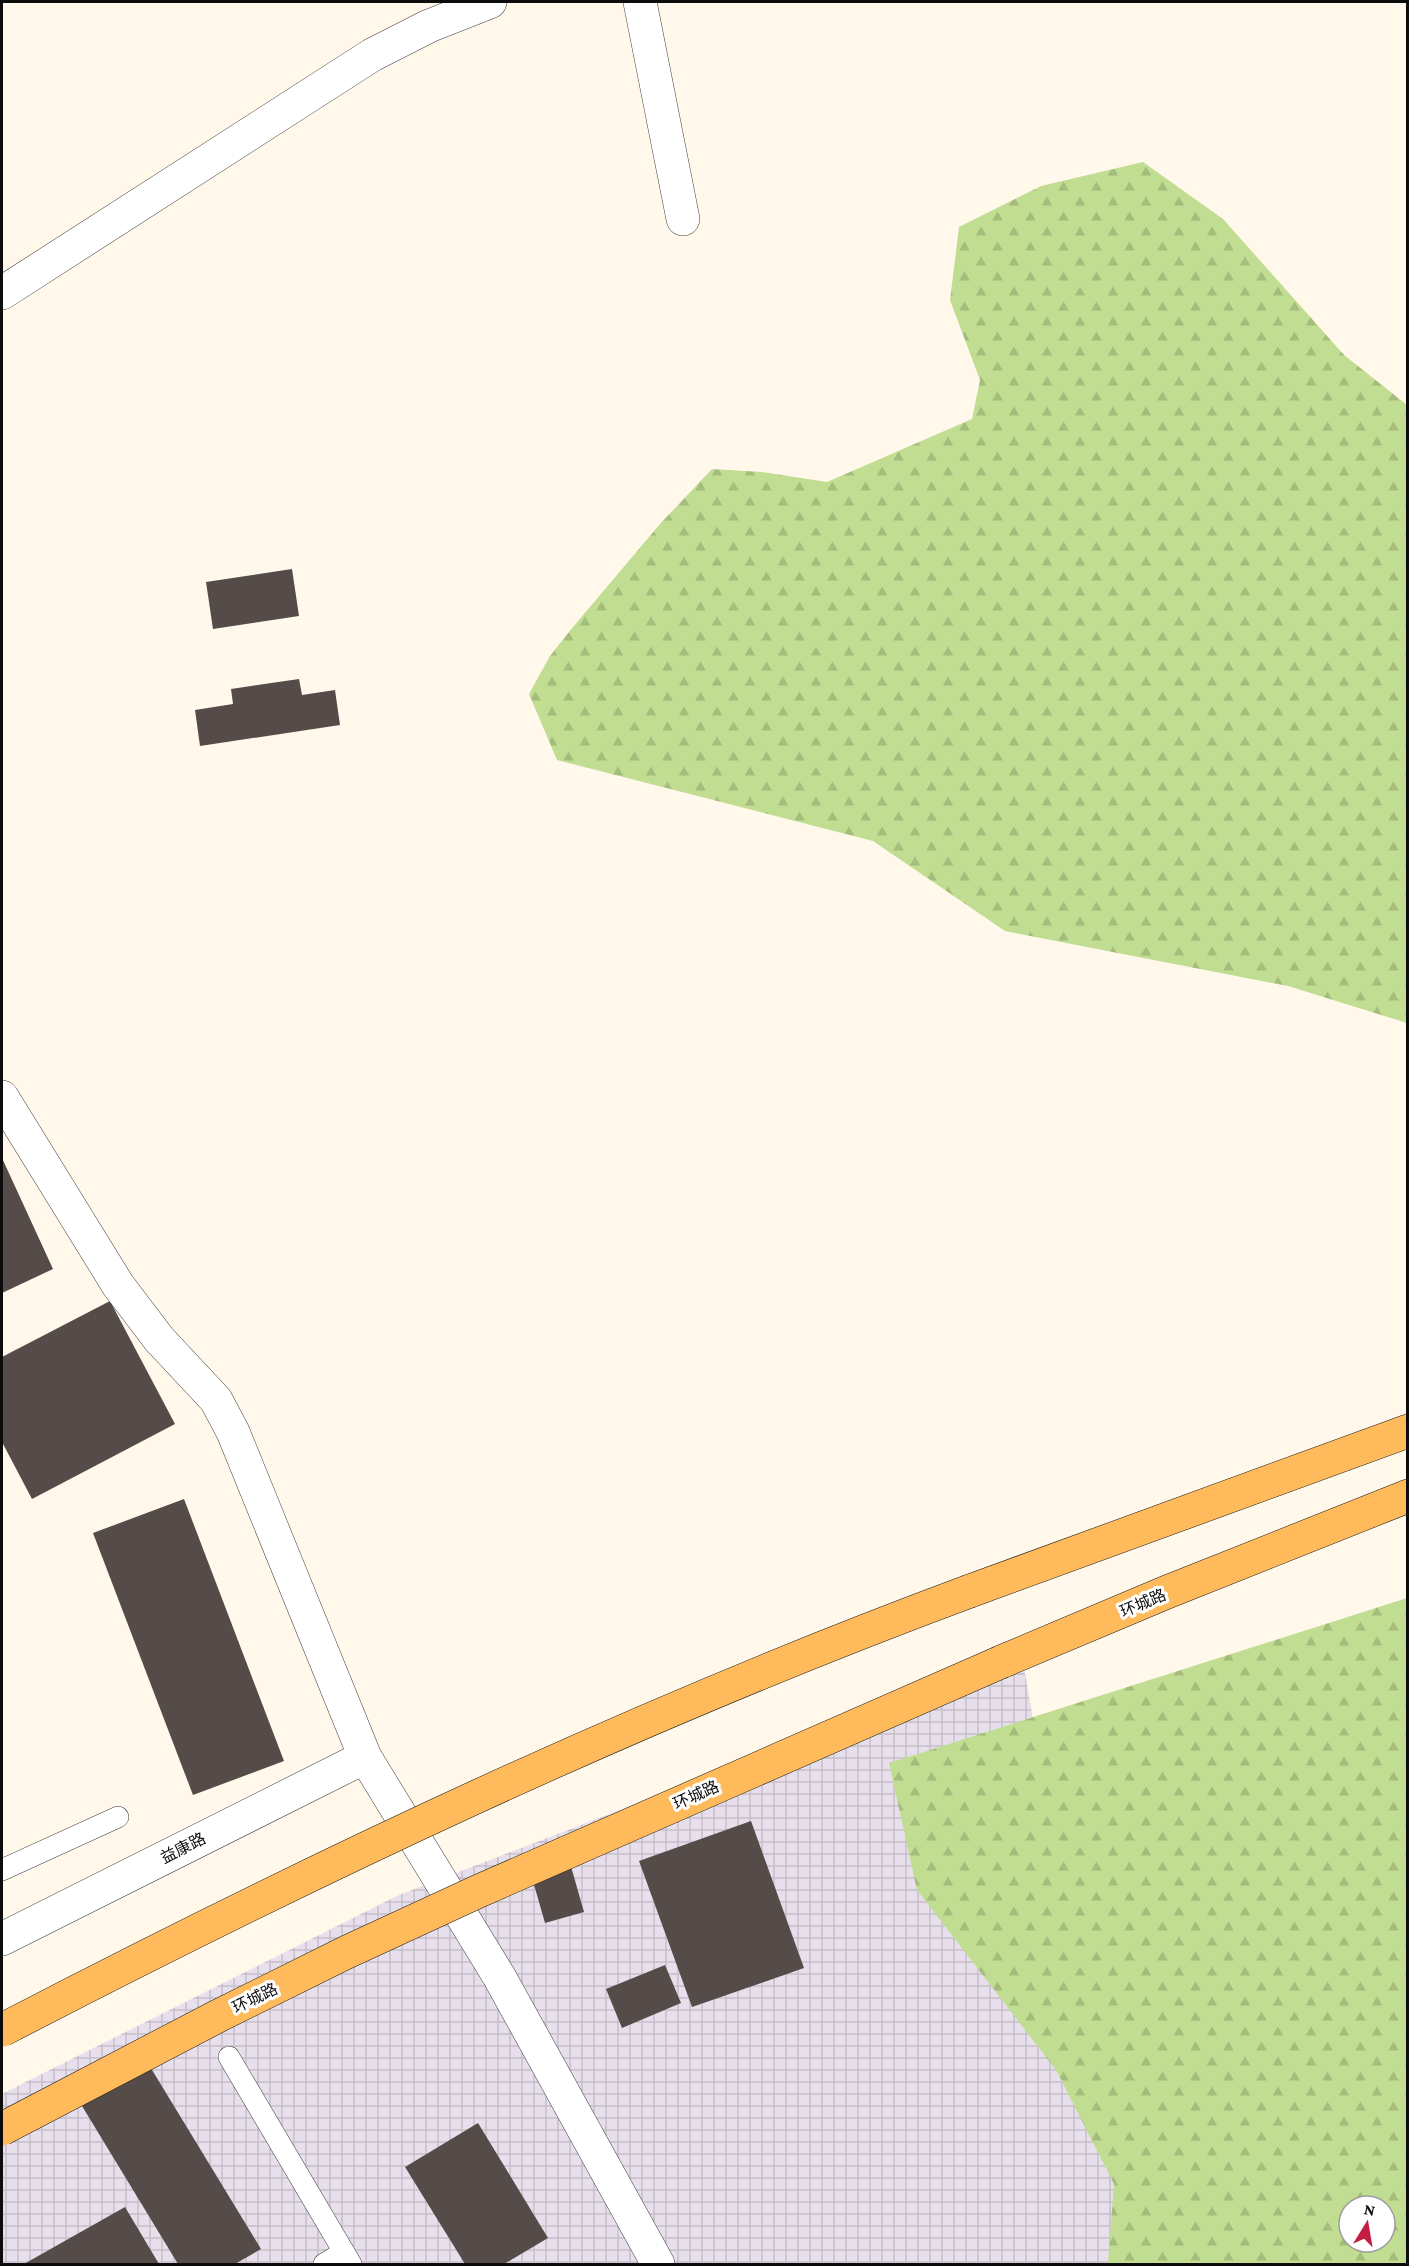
<svg xmlns="http://www.w3.org/2000/svg" width="1409" height="2266" font-family="'Crimson Pro','Noto Sans SC',serif">
  <defs>
    <pattern id="industrial-grid" width="8" height="8" patternUnits="userSpaceOnUse" patternTransform="scale(1.5)"><rect width="8" height="8" fill="#e8dfec"/><path d="M0 4h8M4 0v8" fill="none" stroke="#c6bec9"/></pattern>
    <pattern id="forest-firs" width="22" height="20" patternUnits="userSpaceOnUse" patternTransform="scale(1.5)"><rect width="22" height="20" fill="#c0dd91"/><path d="M5 1l3.5 6h-7zM16 11l3.5 6h-7z" fill="#a4bc7c"/></pattern>
  </defs>
  <rect width="100%" height="100%" fill="#fff8eb"/>
  <polygon fill="url(#industrial-grid)" points="1024,1668 1071,1935 1168,2264 2,2264 2,2094 399,1895 818,1734"/>
  <g fill="url(#forest-firs)" fill-rule="evenodd">
    <polygon points="1143,162 1223,219 1344,355 1407,405 1407,1023 1288,986 1005,931 873,841 557,760 529,694 550,656 573,627 660,524 712,469 762,472 827,482 972,419 980,380 950,300 959,227 1041,186"/>
    <path d="M1407,1598V2264H1108L1114,2184L1056,2070L917,1890L889,1763ZM1349,2206H1385V2242H1349Z"/>
  </g>
  <g fill="#554b48">
    <polygon points="292,569 299,616 213,629 206,582"/>
    <polygon points="299,679 302,695 335,690 340,725 200,746 195,710 233,704 231,689"/>
    <polygon points="2,1158 53,1269 2,1293"/>
    <polygon points="110,1301 175,1424 32,1499 2,1442 2,1357"/>
    <polygon points="184,1499 284,1761 193,1795 93,1533"/>
    <polygon points="751,1821 804,1968 692,2007 639,1861"/>
    <polygon points="570,1863 584,1912 545,1923 531,1874"/>
    <polygon points="665,1965 681,2003 622,2028 606,1989"/>
    <polygon points="149,2065 261,2249 235,2264 178,2264 82,2106"/>
    <polygon points="478,2123 548,2238 504,2264 465,2264 405,2167"/>
    <polygon points="125,2207 159,2264 24,2264"/>
  </g>
  <g fill="none" stroke-linecap="round" stroke-linejoin="round">
    <g stroke="#3f3f3f" stroke-width="22">
      <g id="service">
        <polyline points="2,1870 118,1817"/>
        <polyline points="229,2057 351,2264"/>
        <polyline points="324,2264 344,2252"/>
      </g>
    </g>
    <g stroke="#3f3f3f" stroke-width="34">
      <g id="minor">
        <polyline points="640,2 683,219"/>
        <polyline points="365,1757 500,1978 658,2264"/>
      </g>
    </g>
    <g stroke="#3f3f3f" stroke-width="34">
      <g id="tertiary">
        <polyline points="2,293 372,55 429,26 490,2"/>
        <polyline points="2,1097 118,1285 159,1339 216,1400 233,1432 365,1757 2,1939"/>
      </g>
    </g>
    <g stroke="#1d1d1d" stroke-width="34">
      <g id="primary">
        <polyline points="970,1591 1408,1431"/>
        <polyline points="1001,1662 1167,1592 1408,1496"/>
      </g>
    </g>
    <use href="#service" stroke="#fff" stroke-width="21"/>
    <use href="#minor" stroke="#fff" stroke-width="33"/>
    <use href="#tertiary" stroke="#fff" stroke-width="33"/>
    <use href="#primary" stroke="#ffba5b" stroke-width="33"/>
    <g stroke="#1d1d1d" stroke-width="34" stroke-linecap="butt">
      <g id="primary-bridge">
        <path d="M2,2030C316,1867 638,1714 970,1591"/>
        <polyline points="2,2129 218,2016 347,1952 479,1891 1001,1662"/>
      </g>
    </g>
    <use href="#primary-bridge" stroke="#ffba5b" stroke-width="33"/>
  </g>
  <g text-anchor="middle" dominant-baseline="central" stroke-width="6" stroke-linejoin="round" paint-order="stroke">
    <g font-size="16" fill="#0c0c0c" stroke="#fff">
      <text transform="translate(1143 1603) rotate(-23)">环城路</text>
      <text transform="translate(696 1795) rotate(-24)">环城路</text>
      <text transform="translate(183 1848) rotate(-27)">益康路</text>
      <text transform="translate(255 1998) rotate(-26)">环城路</text>
    </g>
  </g>
  <rect width="1409" height="2266" fill="none" stroke="#0c0c0c" stroke-width="6"/>
  <g transform="translate(1367 2224) rotate(11)"><circle r="28" fill="#ffffff" stroke="#9e9e9e" stroke-width="1.5"/>
  <path d="M0-4.5L10 22L0 15L-10 22Z" fill="#c31d42"/>
  <text y="-9" font-size="16" font-weight="bold" text-anchor="middle" fill="#0c0c0c">N</text>
  </g>
</svg>
